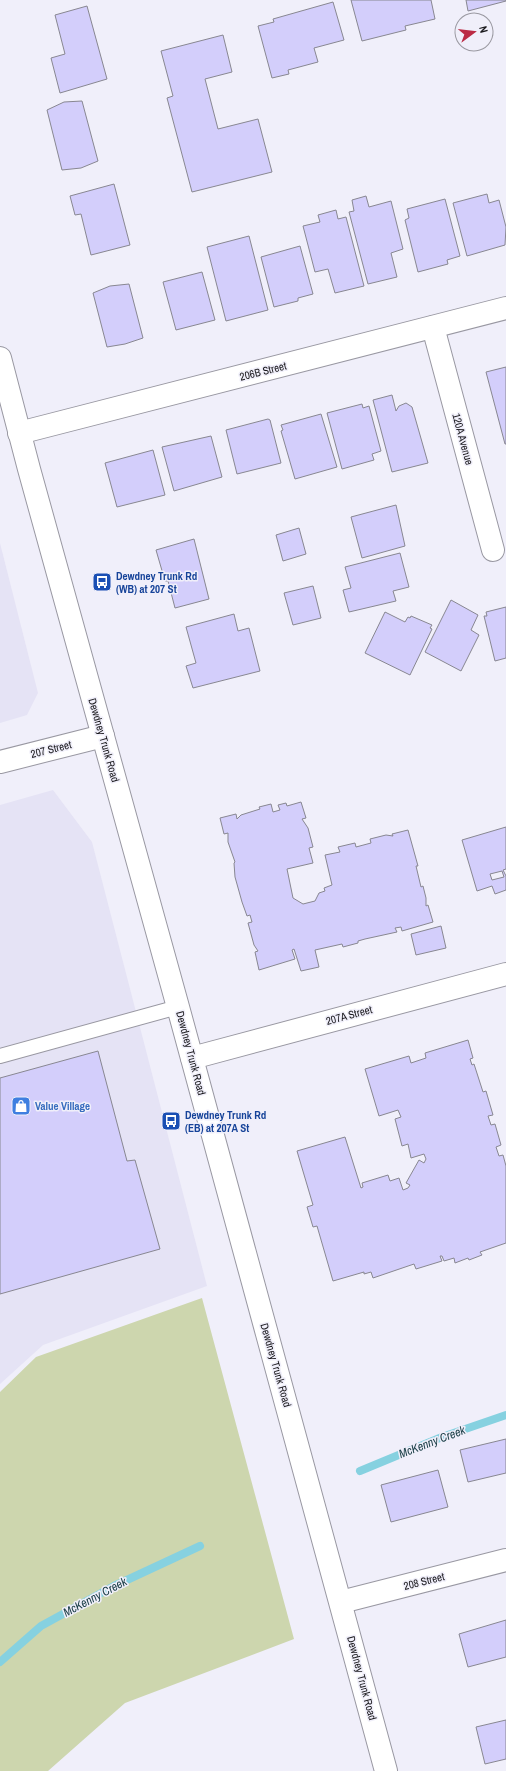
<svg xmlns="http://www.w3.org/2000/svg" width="506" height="1771" font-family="'Archivo Narrow',sans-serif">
  <rect width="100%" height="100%" fill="#f0effa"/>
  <g fill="#e5e3f5">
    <polygon points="0,543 38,693 27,715 0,723"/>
    <polygon points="53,790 92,842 207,1286 43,1345 0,1384 0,805"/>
  </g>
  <polygon fill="#cdd6ae" points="202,1298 294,1639 125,1703 48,1771 0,1771 0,1392 36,1357"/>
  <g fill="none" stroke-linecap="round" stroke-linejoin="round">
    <g stroke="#86d1e0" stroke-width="8">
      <polyline points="360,1471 442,1437 506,1415"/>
      <polyline points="0,1662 41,1626 114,1586 200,1546"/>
    </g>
  </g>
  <g fill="#d3cefb" stroke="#888791" fill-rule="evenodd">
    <polygon points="351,0 431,0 435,19 405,26 406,30 362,41"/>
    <polygon points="466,0 506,0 506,1 468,11"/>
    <polygon points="333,2 344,40 314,48 318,62 288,70 289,74 272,78 258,26 274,22 273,19"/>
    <polygon points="87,6 107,79 60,93 51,58 65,54 55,15"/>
    <polygon points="223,35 232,72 205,79 218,129 258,119 272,172 192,192 167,98 173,96 161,51"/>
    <polygon points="82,101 98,161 81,168 62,170 47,110 64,102"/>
    <polygon points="114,184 130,245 91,255 81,214 75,215 70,196"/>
    <polygon points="487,194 489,203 499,200 506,227 505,245 467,256 453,203"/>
    <polygon points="366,196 369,207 391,201 403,249 391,253 397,277 368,284 349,212 354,211 352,200"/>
    <polygon points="445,199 460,256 447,260 448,264 418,272 405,220 409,218 407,209"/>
    <polygon points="336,210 338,219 346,217 364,286 335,293 328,269 315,272 303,226 320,222 318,215"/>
    <polygon points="249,236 268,310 226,321 207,247"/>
    <polygon points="300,246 313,294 298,298 298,301 274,307 261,257"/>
    <polygon points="202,272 215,320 176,330 163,282"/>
    <polygon points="129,284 143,338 125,344 107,347 93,293 110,286"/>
    <polygon points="506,367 506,444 505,444 486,372"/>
    <polygon points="392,395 396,411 399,406 406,403 412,407 428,463 392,472 373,400"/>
    <polygon points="362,404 363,408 369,406 381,451 372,454 374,460 342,469 327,413"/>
    <polygon points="321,414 337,467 295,479 281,431 283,430 281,425"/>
    <polygon points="268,419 270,420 281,463 237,474 226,430"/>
    <polygon points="211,436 222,477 174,491 162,447"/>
    <polygon points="153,450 165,495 117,507 105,463"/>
    <polygon points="396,505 405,546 362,558 351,517"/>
    <polygon points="299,528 306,554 283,561 276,535"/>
    <polygon points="194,539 209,599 175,608 168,581 165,581 156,550"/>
    <polygon points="400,553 409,587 393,591 396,601 349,612 343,590 351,588 345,567"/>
    <polygon points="313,586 321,618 293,625 284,593"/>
    <polygon points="451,600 478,615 471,630 479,635 461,671 425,652"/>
    <polygon points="506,607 506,658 495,661 484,616 487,616 486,612"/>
    <polygon points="385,612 405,622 408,617 410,618 411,616 432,625 430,628 432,629 410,675 365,653"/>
    <polygon points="234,614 238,631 249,628 260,671 193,688 186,666 196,663 186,627"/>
    <polygon points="301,802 306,818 302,819 308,828 313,847 309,848 313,863 287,869 293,898 303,904 315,901 319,893 325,891 324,888 332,885 325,855 340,852 338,847 355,843 356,847 371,843 370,839 386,835 393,836 392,834 408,830 418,866 416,866 421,887 423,886 426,898 426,906 428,905 433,922 402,931 401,927 395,928 397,932 365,939 358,941 358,943 343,947 342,944 315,950 319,967 301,971 294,949 292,950 295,959 259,970 255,952 258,951 254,945 248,923 252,922 250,915 247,916 242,902 235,877 234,863 235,862 228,842 228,833 224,834 220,818 236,814 237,819 241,815 260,809 259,807 271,804 273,812 280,810 278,805 286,803 287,806"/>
    <path d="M506,827V869L503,870L506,876V890L495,894L492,886L477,891L462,840ZM502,871L504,877L492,880L490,874Z"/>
    <polygon points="441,926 446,948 416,955 411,934"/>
    <polygon points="468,1040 473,1058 470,1059 472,1065 474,1064 483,1092 486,1091 493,1115 488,1116 491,1125 495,1124 501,1145 496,1147 499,1156 503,1155 506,1166 506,1243 480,1252 482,1255 469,1260 468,1258 455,1263 454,1258 444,1261 442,1256 440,1256 442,1261 416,1269 414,1264 373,1278 371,1272 364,1274 364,1272 333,1281 317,1226 313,1227 307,1207 313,1205 297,1151 345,1137 361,1188 363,1187 362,1183 388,1175 390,1181 399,1178 403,1190 408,1188 410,1185 406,1183 419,1160 424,1163 426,1159 424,1154 411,1158 408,1144 402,1146 395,1119 401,1117 398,1110 379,1116 365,1069 409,1056 411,1063 426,1058 425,1053"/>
    <polygon points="98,1051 127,1161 135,1160 160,1249 0,1294 0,1078"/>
    <polygon points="506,1439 506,1473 468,1482 460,1450"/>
    <polygon points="438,1470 448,1507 391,1522 381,1485"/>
    <polygon points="506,1620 506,1657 468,1667 459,1634"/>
    <polygon points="506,1720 506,1759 485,1764 476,1727"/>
  </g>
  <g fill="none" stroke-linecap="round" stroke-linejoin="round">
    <g stroke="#9998a2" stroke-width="16">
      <polyline id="service" points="0,1056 178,1007"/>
    </g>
    <g stroke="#9998a2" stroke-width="24">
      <g id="minor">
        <polyline points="433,327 493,550"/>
        <polyline points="19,433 506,308"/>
        <polyline points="192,1058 506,974"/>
        <polyline points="341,1602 506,1560"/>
      </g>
    </g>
    <g stroke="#9998a2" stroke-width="24">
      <polyline id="tertiary" points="0,762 103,736"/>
    </g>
    <g stroke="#9998a2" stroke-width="24">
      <polyline id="secondary" points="0,358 29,469 178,1007 386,1771"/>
    </g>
    <use href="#service" stroke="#fff" stroke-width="14"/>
    <use href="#minor" stroke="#fff" stroke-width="22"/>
    <use href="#tertiary" stroke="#fff" stroke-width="22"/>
    <use href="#secondary" stroke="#fff" stroke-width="22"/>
  </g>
  <defs>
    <g id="bus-square" transform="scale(1)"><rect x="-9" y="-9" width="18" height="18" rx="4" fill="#1a4fb4" stroke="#f0effa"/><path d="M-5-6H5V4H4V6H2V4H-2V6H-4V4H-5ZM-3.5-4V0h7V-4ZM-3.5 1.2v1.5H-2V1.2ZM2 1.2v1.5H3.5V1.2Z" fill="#fff"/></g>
    <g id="shop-square" transform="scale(1)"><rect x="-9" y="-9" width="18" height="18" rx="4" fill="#3f7fe0" stroke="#f0effa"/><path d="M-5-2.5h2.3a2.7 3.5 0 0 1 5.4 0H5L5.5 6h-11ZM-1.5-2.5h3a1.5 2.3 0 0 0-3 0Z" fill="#fff"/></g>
  </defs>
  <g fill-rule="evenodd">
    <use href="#bus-square" x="102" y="582"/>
    <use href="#shop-square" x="21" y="1106"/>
    <use href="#bus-square" x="171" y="1121"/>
  </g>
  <g text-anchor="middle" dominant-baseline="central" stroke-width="3" stroke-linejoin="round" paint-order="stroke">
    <g font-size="11" fill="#19181c" stroke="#f0effa">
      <text transform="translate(263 371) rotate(-14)">206B Street</text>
      <text transform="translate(463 439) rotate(75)">120A Avenue</text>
      <text transform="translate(104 740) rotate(74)">Dewdney Trunk Road</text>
      <text transform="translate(51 749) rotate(-14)">207 Street</text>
      <text transform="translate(349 1015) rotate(-15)">207A Street</text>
      <text transform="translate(191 1053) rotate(75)">Dewdney Trunk Road</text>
      <text transform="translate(276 1365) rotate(74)">Dewdney Trunk Road</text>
      <text transform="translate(424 1581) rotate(-14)">208 Street</text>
      <text transform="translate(362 1678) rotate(75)">Dewdney Trunk Road</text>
    </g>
    <g font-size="11" font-weight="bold" fill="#164399" stroke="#f0effa" text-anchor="start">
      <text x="116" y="576">Dewdney Trunk Rd<tspan x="116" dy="13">(WB) at 207 St</tspan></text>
      <text x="185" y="1115">Dewdney Trunk Rd<tspan x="185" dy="13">(EB) at 207A St</tspan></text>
    </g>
    <g font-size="11" font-weight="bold" fill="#366cbe" stroke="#f0effa" text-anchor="start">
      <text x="35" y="1106">Value Village</text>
    </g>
    <g font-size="12" font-style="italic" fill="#1e4149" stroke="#f0effa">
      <text transform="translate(432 1442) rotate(-21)">McKenny Creek</text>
      <text transform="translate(95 1597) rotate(-28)">McKenny Creek</text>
    </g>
  </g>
  <g transform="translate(474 32) rotate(75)"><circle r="19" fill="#f0effa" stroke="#9a99a1"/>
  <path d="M0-3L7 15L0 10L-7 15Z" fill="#bb2a44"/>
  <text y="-6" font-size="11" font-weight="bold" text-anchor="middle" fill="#19181c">N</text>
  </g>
</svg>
